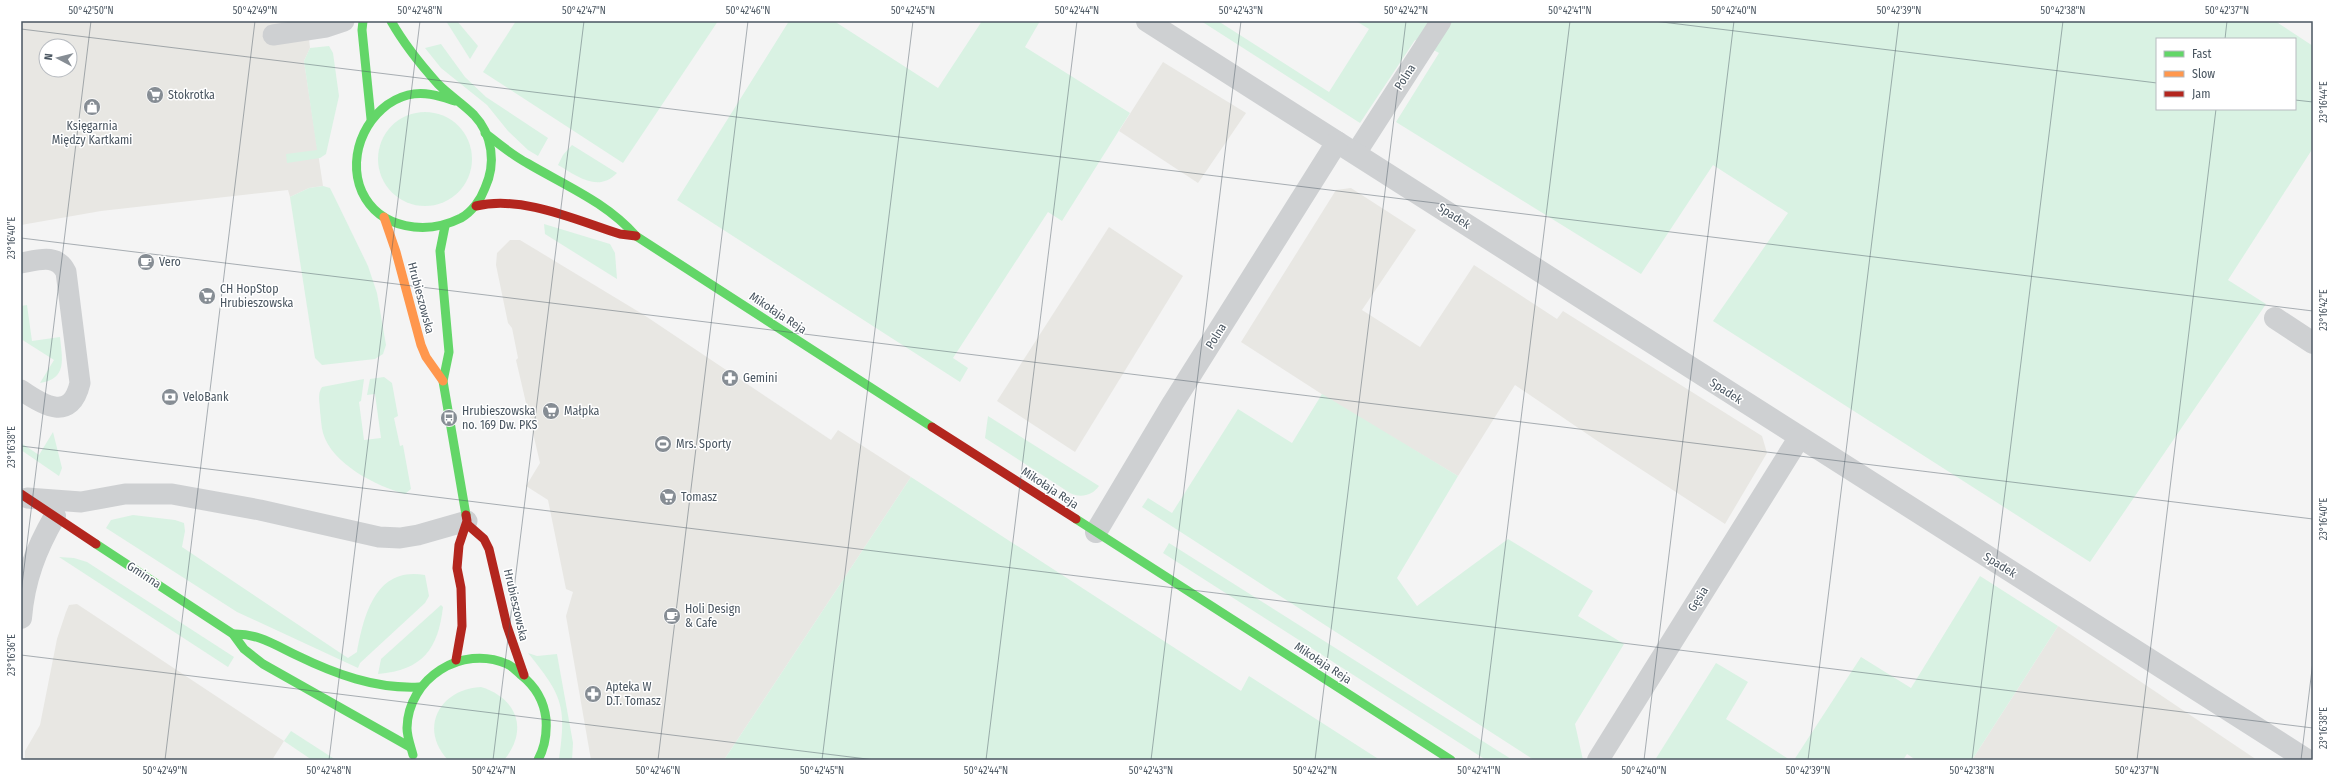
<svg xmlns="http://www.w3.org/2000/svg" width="2334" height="781" font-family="'Fira Sans Condensed',sans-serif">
  <rect width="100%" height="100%" fill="#f4f4f4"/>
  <g fill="#e8e7e3" fill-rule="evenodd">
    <path d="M21,21H307L310,48L304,61L323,186L309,188L290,197L288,190L101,211L21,225ZM46,46H70V70H46Z"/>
    <polygon points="1163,62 1246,113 1198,183 1119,131"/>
    <polygon points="1351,188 1416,230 1362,310 1420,347 1474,265 1557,319 1563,311 1762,436 1767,453 1725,524 1593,438 1515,385 1458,476 1348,411 1241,342 1336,190"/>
    <polygon points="1109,227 1183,276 1075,452 997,401"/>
    <polygon points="510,240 520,240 644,315 831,440 838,430 911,477 724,760 591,760 566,616 573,592 566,589 548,500 526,486 540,463 516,360 518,358 512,328 508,323 496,265 497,253"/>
    <polygon points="77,604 284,741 272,760 25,760 25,751 40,725 57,639 66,612 69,605"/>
    <polygon points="2058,626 2257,760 1972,760"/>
  </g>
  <g fill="#d9f2e3" fill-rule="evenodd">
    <polygon points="446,21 457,21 478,46 470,59"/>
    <polygon points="516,21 718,21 623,163 483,72"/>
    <polygon points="789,21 834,21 938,88 982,21 1040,21 1025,47 1130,113 1062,221 1048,212 953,358 968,368 960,382 677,200"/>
    <path d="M1201,21H1218L1329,92L1369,29L1356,21H2275L2313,46V148L2228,280L2266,304L2090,562L1713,321L1788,213L1713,165L1641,274L1396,122L1439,53L1415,40L1360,123ZM2157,39H2295V109H2157Z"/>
    <polygon points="441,44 465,77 486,97 548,138 538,156 528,150 508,131 487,105 441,68 425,48"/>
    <polygon points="329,46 333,53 339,96 326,154 320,158 287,163 286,154 317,150 304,61 310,48"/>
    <circle cx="425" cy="159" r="47"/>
    <path d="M572,145L617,173C598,193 577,176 558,165L563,155Z"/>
    <polygon points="323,186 330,188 333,194 368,266 377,293 386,345 383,354 375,359 322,365 315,358 290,197 309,188"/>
    <polygon points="544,224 610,244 615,253 617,279 545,234"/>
    <path d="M27,305L32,341L60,337C62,358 68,379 40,383L54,360L21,339V306Z"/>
    <path d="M384,377L392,383L398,416L394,418L400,446L403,445L411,489L405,494C376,486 332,464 323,433C321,426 321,418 320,411C320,403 317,394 322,387L364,379L361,401L359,402L364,440L381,438L375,394L367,395L370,379Z"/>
    <polygon points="1322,394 1458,476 1397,578 1417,606 1508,539 1593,591 1578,616 1624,644 1575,724 1583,760 1534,760 1142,507 1148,498 1172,513 1238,409 1292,443"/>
    <path d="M988,416L1099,486C1092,496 1080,498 1070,493L985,438Z"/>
    <polygon points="53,432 62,468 59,476 21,450 21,443 39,455"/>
    <polygon points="911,477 1241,691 1249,676 1380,760 724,760"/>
    <path d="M133,515L175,520L184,523L185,531L182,547L348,658L357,652C364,614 376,566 425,575L429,596L425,603L360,663L358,668L237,612L106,528L111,520Z"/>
    <polygon points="1169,543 1511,759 1510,760 1486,760 1163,553"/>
    <polygon points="59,557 74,558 87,562 234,657 228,667"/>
    <polygon points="1980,576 2058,626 1972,760 1916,760 1907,754 1903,760 1794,760 1861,657 1911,688"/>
    <path d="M441,605L443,607C438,649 423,670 378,674L381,659Z"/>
    <path d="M528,653L537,656L557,654L573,743L572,760H559C567,706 562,695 528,653Z"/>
    <polygon points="1716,663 1748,682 1726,719 1790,760 1655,760"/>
    <path d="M481,687C517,698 529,730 504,760H448C418,728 440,689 481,687Z"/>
    <polygon points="291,731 336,760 312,760 284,741"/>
  </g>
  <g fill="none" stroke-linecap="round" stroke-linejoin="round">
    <g stroke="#ced0d2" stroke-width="21">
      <polyline points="273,35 326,27 344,21"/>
      <polyline points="1356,153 1441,21"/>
      <path d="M21,263C38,260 57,253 66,272L80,383C71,422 44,406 21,390"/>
      <polyline points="27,498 81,502 125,494 172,494 260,510 379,537 400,538 418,535 467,521"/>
    </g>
    <g stroke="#ced0d2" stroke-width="22">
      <polyline points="1147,21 2307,760"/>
      <polyline points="2275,318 2313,343"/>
      <polyline points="1096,532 1173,403 1337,142"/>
      <path d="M21,618C24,580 36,549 55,516"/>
      <polyline points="1598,760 1799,438"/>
    </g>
    <g stroke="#63d668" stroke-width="9">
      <polyline points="363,21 362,30 371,119"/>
      <path d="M391,21C404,44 420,64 438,84C449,95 463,104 474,115C493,135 496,164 485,188C481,199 472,212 461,218C427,235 380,230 362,192C345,154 369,105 408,95C425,91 439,96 455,101"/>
      <path d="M485,133C499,144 512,155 527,163C566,186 606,202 636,236L932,427"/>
      <polyline points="445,226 440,251 449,352 443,381 466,515"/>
      <polyline points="1076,519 1451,760"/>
      <polyline points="96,544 233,634 244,649 263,664 410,747"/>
      <path d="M233,634C257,633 275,645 296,655C335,674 375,689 419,687"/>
      <path d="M413,755C411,747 407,737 407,728C408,678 462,644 507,664C512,666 517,671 521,675C535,686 544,701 546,719C547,733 545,747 538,760"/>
    </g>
    <polyline stroke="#ff974d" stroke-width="9" points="384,217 396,252 421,345 426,357 443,381"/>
    <g stroke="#b3261e" stroke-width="9">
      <path d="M476,206C522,195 576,220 620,234L636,236"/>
      <polyline points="932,427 1076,519"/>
      <polyline points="21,494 96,544"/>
      <polyline points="468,525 484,539 489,549 507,626 524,675"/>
      <polyline points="456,660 462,626 461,588 457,568 459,545 467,521 466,515"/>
    </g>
  </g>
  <path fill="none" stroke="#4a5661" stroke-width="1" stroke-opacity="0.45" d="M1654,21L2157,83M21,29L2313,311M2225,39L2227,21M2295,100L2313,102M21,238L2313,519M21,446L2313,728M21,593L91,21M21,655L875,760M165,760L255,21M329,760L420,21M493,760L584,21M658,760L748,21M822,760L913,21M986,760L1077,21M1151,760L1241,21M1315,760L1406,21M1479,760L1570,21M1644,760L1734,21M1808,760L1899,21M1972,760L2063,21M2137,760L2216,109M2301,760L2313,661"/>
  <defs>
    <g id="supermarket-disc" transform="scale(0.9)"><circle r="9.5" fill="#868d94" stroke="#fff"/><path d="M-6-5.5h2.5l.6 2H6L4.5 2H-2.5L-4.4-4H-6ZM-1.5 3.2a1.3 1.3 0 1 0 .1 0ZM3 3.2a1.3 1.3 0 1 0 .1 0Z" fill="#fff"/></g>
    <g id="shop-disc" transform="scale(0.9)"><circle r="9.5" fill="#868d94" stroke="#fff"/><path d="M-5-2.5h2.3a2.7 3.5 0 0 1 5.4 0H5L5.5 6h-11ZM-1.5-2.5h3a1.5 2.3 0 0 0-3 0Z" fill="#fff"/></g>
    <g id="cafe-disc" transform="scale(0.9)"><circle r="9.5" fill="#868d94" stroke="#fff"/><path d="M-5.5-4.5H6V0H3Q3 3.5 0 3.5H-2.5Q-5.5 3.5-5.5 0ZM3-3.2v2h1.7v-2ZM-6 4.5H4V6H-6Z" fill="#fff"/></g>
    <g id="pharmacy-disc" transform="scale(0.9)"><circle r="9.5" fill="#868d94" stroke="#fff"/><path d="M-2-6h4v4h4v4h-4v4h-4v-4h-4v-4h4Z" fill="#fff"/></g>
    <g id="bank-disc" transform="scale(0.9)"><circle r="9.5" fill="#868d94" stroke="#fff"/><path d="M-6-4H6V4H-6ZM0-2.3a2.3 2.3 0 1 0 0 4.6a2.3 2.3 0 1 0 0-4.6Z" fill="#fff"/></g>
    <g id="bus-disc" transform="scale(0.9)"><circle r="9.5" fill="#868d94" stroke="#fff"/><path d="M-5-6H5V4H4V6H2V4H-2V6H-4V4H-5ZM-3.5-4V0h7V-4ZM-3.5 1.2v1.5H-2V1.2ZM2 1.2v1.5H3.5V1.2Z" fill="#fff"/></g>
    <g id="stadium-disc" transform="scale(0.9)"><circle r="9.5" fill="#868d94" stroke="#fff"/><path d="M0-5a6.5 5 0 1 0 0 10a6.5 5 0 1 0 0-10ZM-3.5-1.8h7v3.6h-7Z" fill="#fff"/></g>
  </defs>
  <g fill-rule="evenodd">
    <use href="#supermarket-disc" x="155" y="95"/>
    <use href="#shop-disc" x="92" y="107"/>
    <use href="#cafe-disc" x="146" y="262"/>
    <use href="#supermarket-disc" x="207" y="296"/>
    <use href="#pharmacy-disc" x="730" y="378"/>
    <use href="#bank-disc" x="170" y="397"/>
    <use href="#supermarket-disc" x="551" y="411"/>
    <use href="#bus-disc" x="449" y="418"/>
    <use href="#stadium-disc" x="663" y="444"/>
    <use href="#supermarket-disc" x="668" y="497"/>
    <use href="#cafe-disc" x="672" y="616"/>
    <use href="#pharmacy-disc" x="593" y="694"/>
  </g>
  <g text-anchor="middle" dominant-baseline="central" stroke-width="3" stroke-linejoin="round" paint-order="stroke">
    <g font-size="12" fill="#4a5661" stroke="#fff">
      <text transform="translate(1405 77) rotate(-57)">Polna</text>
      <text transform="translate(1454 216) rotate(33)">Spadek</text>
      <text transform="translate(421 298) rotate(75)">Hrubieszowska</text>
      <text transform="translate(778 313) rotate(33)">Mikołaja Reja</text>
      <text transform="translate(1216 336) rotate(-58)">Polna</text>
      <text transform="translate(1726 391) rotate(33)">Spadek</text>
      <text transform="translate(1050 488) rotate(33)">Mikołaja Reja</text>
      <text transform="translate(2000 565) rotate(32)">Spadek</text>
      <text transform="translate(144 575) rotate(33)">Gminna</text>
      <text transform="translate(1698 599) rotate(-58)">Gęsia</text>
      <text transform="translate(516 605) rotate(77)">Hrubieszowska</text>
      <text transform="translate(1323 663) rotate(33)">Mikołaja Reja</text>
    </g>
    <g font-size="12" fill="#4a5661" stroke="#fff" text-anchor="start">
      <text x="168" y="95">Stokrotka</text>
      <text x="92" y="126" text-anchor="middle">Księgarnia<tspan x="92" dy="14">Między Kartkami</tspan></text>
      <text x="159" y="262">Vero</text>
      <text x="220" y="289">CH HopStop<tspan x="220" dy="14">Hrubieszowska</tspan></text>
      <text x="743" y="378">Gemini</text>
      <text x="183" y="397">VeloBank</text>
      <text x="462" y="411">Hrubieszowska<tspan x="462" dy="14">no. 169 Dw. PKS</tspan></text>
      <text x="564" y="411">Małpka</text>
      <text x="676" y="444">Mrs. Sporty</text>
      <text x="681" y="497">Tomasz</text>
      <text x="685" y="609">Holi Design<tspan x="685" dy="14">&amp; Cafe</tspan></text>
      <text x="606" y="687">Apteka W<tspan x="606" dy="14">D.T. Tomasz</tspan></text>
    </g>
  </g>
  <rect width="2334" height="781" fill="none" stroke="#ffffff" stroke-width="44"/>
  <rect x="2156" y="38" width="140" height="72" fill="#ffffff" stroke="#b7bbc0"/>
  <rect x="2164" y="51" width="20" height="6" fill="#63d668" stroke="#b7bbc0"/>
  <text x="2192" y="58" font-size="12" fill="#4a5661">Fast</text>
  <rect x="2164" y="71" width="20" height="6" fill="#ff974d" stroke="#b7bbc0"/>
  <text x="2192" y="78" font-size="12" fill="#4a5661">Slow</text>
  <rect x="2164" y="91" width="20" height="6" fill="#b3261e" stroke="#b7bbc0"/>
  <text x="2192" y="98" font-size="12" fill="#4a5661">Jam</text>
  <g transform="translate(58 58) rotate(277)"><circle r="19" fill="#ffffff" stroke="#b7bbc0"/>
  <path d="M0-3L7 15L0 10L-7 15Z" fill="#868d94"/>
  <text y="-6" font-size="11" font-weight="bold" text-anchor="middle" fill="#4a5661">N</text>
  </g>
  <rect x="22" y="22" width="2290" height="737" fill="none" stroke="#4a5661" stroke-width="1.5"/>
  <g font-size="10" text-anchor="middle" fill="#4a5661">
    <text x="91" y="14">50°42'50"N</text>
    <text x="255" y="14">50°42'49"N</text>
    <text x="420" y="14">50°42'48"N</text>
    <text x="584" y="14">50°42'47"N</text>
    <text x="748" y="14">50°42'46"N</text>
    <text x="913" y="14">50°42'45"N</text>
    <text x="1077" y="14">50°42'44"N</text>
    <text x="1241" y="14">50°42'43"N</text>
    <text x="1406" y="14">50°42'42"N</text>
    <text x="1570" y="14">50°42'41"N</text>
    <text x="1734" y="14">50°42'40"N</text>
    <text x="1899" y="14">50°42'39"N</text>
    <text x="2063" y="14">50°42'38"N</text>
    <text x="2227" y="14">50°42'37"N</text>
    <text transform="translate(2323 102) rotate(-90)" y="4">23°16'44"E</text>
    <text transform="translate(11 238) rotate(-90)" y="4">23°16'40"E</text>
    <text transform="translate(2323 310) rotate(-90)" y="4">23°16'42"E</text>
    <text transform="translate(11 447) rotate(-90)" y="4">23°16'38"E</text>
    <text transform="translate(2323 519) rotate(-90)" y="4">23°16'40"E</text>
    <text transform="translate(11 655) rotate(-90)" y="4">23°16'36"E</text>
    <text transform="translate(2323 728) rotate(-90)" y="4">23°16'38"E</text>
    <text x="165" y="774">50°42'49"N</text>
    <text x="329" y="774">50°42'48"N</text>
    <text x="494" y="774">50°42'47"N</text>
    <text x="658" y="774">50°42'46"N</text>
    <text x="822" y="774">50°42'45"N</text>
    <text x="986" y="774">50°42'44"N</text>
    <text x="1151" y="774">50°42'43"N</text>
    <text x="1315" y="774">50°42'42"N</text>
    <text x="1479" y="774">50°42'41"N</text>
    <text x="1644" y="774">50°42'40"N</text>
    <text x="1808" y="774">50°42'39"N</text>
    <text x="1972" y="774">50°42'38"N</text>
    <text x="2137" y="774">50°42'37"N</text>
  </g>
</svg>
